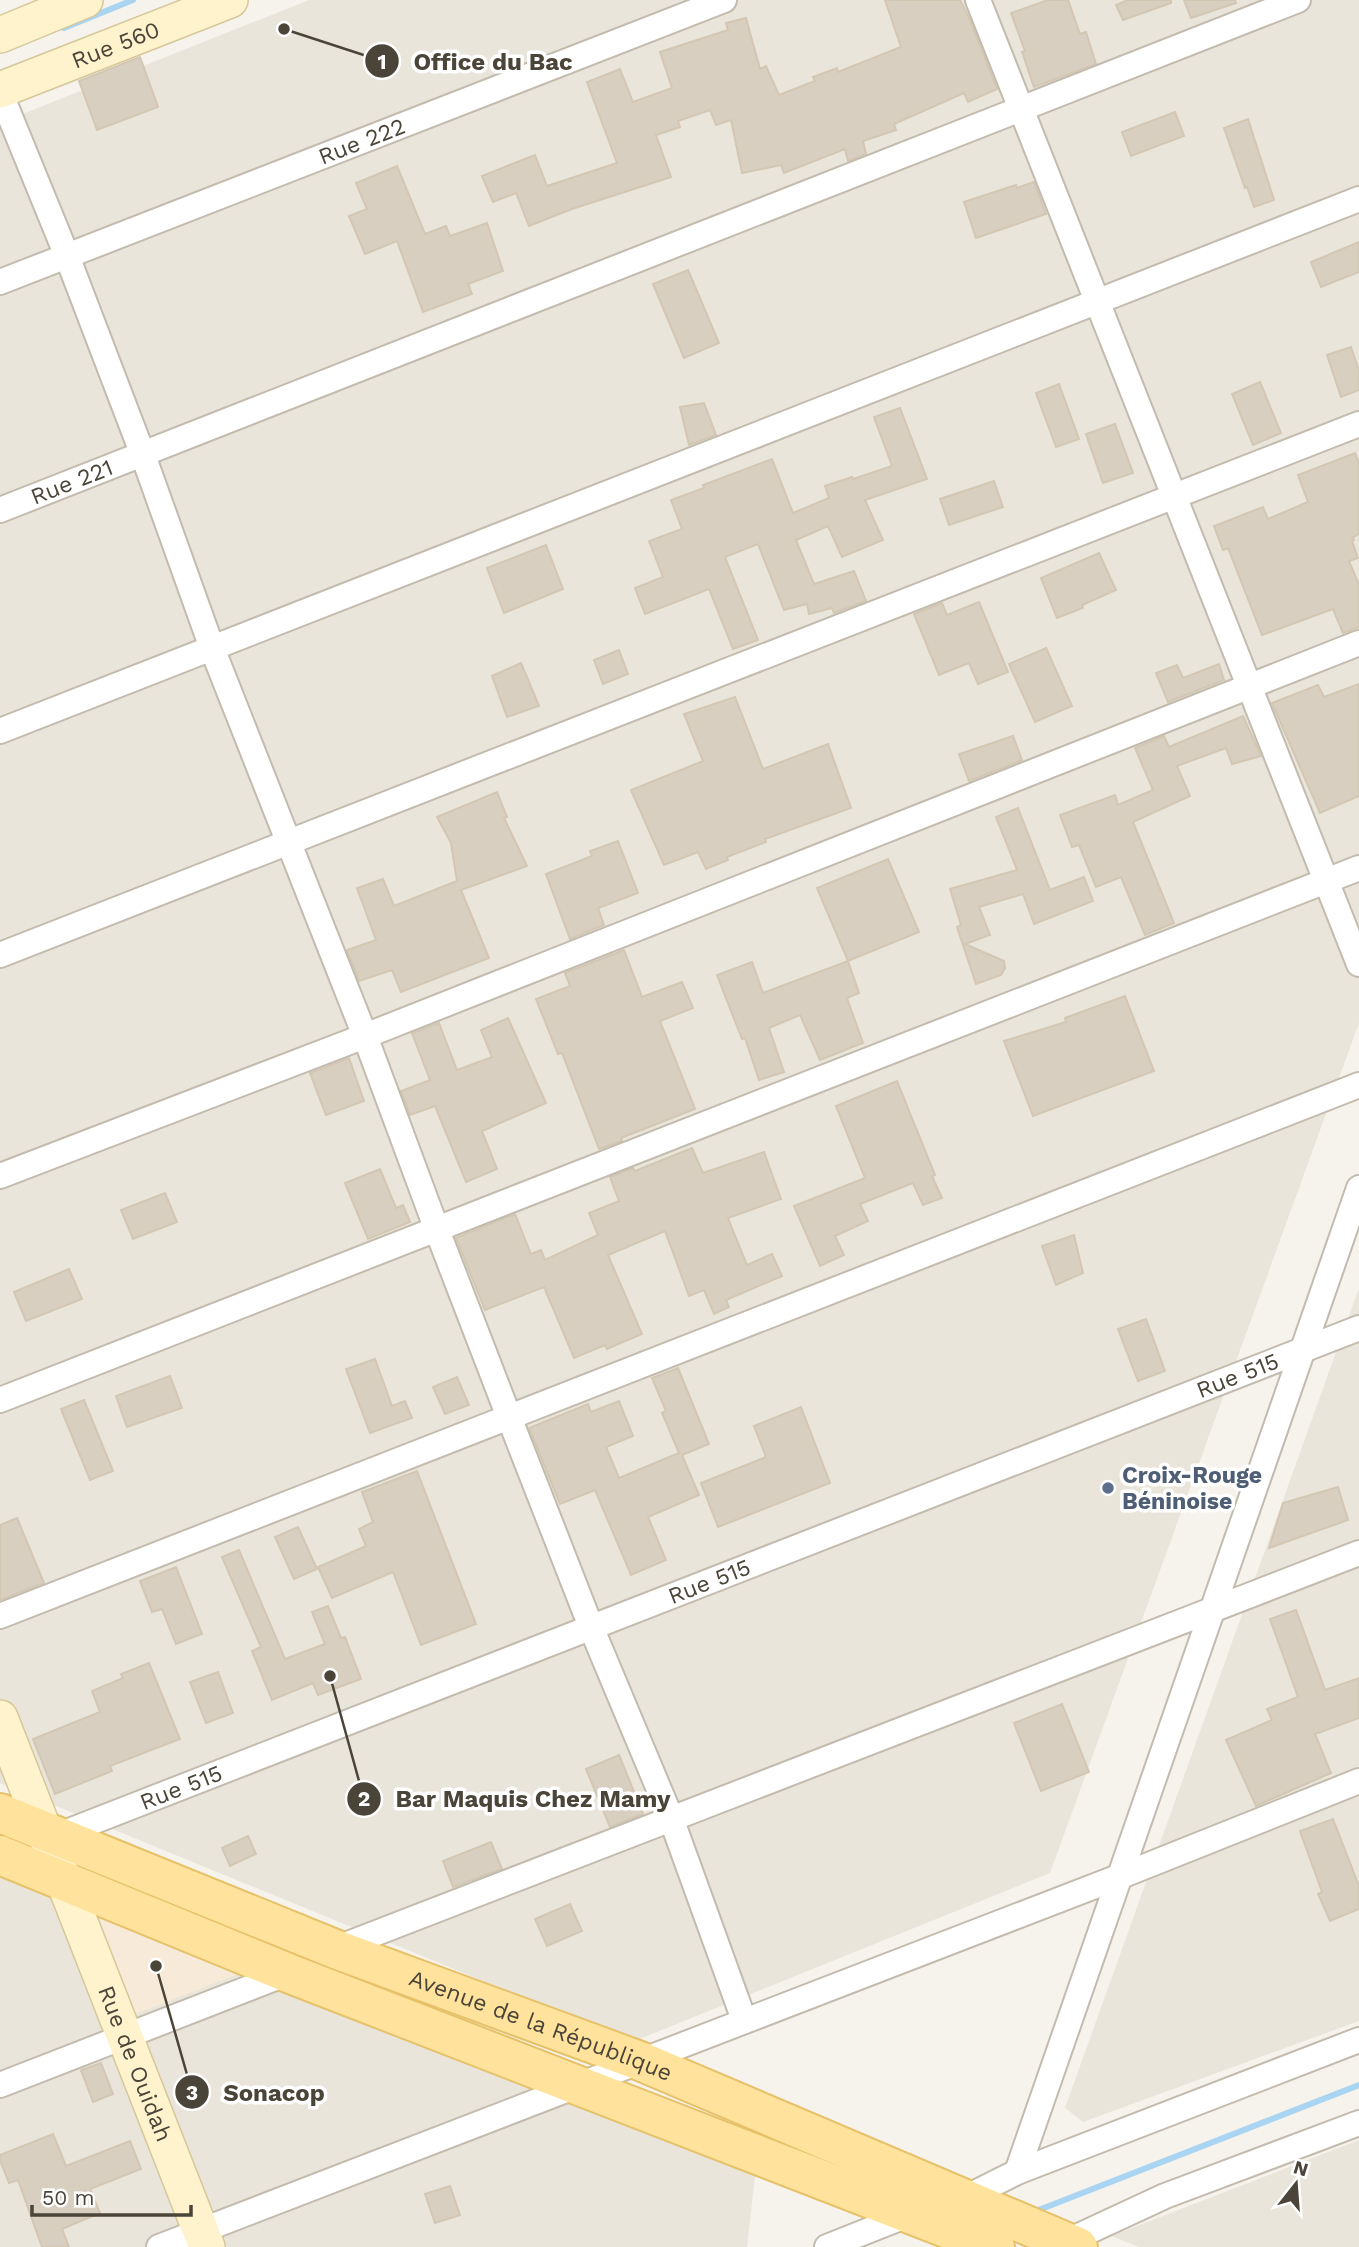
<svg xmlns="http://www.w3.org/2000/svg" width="1359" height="2247" font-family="'Work Sans',sans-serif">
  <rect width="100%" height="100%" fill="#f6f3ec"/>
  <g fill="#eae5da">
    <polygon points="309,0 1359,0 1359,1023 1050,1873 632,2042 0,1783 0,123"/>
    <polygon points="1359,1288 1359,2021 1083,2122 1065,2108"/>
    <polygon points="0,1875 755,2176 747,2247 0,2247"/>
    <polygon points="1359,2140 1359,2247 1139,2247 1111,2236"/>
  </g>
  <polygon fill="#f7ead8" points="93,1912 246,1971 133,2015"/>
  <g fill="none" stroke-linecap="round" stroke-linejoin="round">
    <g stroke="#a9d4f2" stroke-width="6">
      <polyline points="64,28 133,0"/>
      <polyline points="1031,2213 1359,2085"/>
    </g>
  </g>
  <g fill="#d8cfc1" stroke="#d3c7b4" stroke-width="2">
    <polygon points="885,0 960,0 970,20 997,89 968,102 964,93 894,124 896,130 863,141 866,154 848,161 845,149 784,173 781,165 742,173 731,120 716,125 710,110 678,121 680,127 656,135 671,177 572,209 529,226 516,193 493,202 482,176 535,155 547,186 617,163 587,82 620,69 633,102 672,88 660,52 728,30 726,23 746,18 760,69 766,66 779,95 815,81 813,77 837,68 838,72 901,47"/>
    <polygon points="1048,0 1068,0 1080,34 1086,32 1096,64 1034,87 1022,52 1025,51 1011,13"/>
    <polygon points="1128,0 1171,0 1171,3 1123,20 1116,5"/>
    <polygon points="1184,0 1235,0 1236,3 1191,18"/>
    <polygon points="140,57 158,107 97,130 79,81"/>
    <polygon points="1175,112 1184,136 1131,156 1122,132"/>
    <polygon points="1248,119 1274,200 1254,207 1247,187 1245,188 1224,128"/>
    <polygon points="397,166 425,234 446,226 450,236 487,223 503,271 468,284 472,294 423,312 397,241 365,254 349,216 367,209 356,183"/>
    <polygon points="1034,182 1046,214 976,238 964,202 1016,185 1017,188"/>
    <polygon points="1359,242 1359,272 1321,287 1311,262"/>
    <polygon points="688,270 719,343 684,358 653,284"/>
    <polygon points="1351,347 1359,371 1359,390 1341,397 1327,355"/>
    <polygon points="1260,382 1281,433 1253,445 1232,394"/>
    <polygon points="1059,384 1079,439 1056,447 1036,393"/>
    <polygon points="704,403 716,435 689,445 680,407"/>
    <polygon points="900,408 927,479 865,500 883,540 842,557 828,526 796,540 814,584 854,571 866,601 834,613 832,608 809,614 807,604 784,610 758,544 725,557 758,640 733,649 709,589 645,614 635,588 663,577 649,541 682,529 671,500 704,488 703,485 772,459 793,513 829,498 825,486 852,477 853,479 892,466 874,417"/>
    <polygon points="1115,424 1133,473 1103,483 1086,434"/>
    <polygon points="1355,453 1359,464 1359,534 1353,537 1354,540 1352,541 1358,558 1349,561 1359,585 1359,627 1343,633 1333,609 1262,635 1228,548 1223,550 1214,526 1263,507 1268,519 1308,502 1298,475"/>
    <polygon points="994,481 1003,507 949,525 940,499"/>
    <polygon points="546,545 563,589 504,613 487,568"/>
    <polygon points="1099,553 1116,590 1082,605 1083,608 1057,618 1041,578"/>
    <polygon points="979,602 1008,672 978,684 969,663 939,675 914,614 942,603 947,615"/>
    <polygon points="1046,648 1072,706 1035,722 1009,664"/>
    <polygon points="619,650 628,674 603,684 594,660"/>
    <polygon points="521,663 539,706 507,717 492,676"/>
    <polygon points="1219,664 1224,680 1168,702 1156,673 1177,665 1183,678"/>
    <polygon points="1359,684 1359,796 1320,813 1272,703 1318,685 1324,697"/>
    <polygon points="735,697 763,769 828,744 851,808 765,839 766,842 727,857 728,860 706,869 698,852 664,865 631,790 703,761 684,714"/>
    <polygon points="1243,716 1261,756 1232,764 1226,748 1177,766 1190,796 1133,822 1174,923 1145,935 1121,877 1096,887 1079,845 1072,847 1060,815 1115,795 1118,805 1153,790 1135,748 1164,736 1169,747"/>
    <polygon points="1013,736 1022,760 969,781 959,754"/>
    <polygon points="497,792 507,817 504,818 527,866 461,890 489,958 401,992 392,970 359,981 347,950 376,940 357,888 383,879 394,906 457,881 451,843 437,817"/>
    <polygon points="1018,808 1050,890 1084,877 1093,901 1034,924 1023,894 979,907 990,935 965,944 1004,961 1005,968 1001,975 976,984 957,927 961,925 950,889 1017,870 996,817"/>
    <polygon points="618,841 638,893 598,908 604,925 570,939 546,874 592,856 590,851"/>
    <polygon points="888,859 919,932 848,961 817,888"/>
    <polygon points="624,950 642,997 682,982 693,1008 660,1021 695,1109 621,1138 622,1141 599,1149 562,1053 558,1054 536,999 570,986 565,973"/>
    <polygon points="848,961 859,993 847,998 863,1043 820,1060 800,1015 769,1028 784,1072 759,1080 745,1038 742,1039 717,975 752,962 763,993"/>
    <polygon points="1125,996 1154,1071 1033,1116 1004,1041 1066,1022 1065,1018"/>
    <polygon points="508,1018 546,1103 482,1131 497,1169 466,1182 435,1106 410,1115 401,1091 430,1080 412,1033 439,1023 457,1070 492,1057 481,1030"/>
    <polygon points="349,1058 364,1101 326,1115 310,1073"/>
    <polygon points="897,1081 935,1175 932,1176 942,1198 923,1205 913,1183 860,1204 868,1221 835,1236 844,1255 820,1266 794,1206 865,1178 836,1106"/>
    <polygon points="692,1148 703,1173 764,1152 781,1199 728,1218 747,1265 772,1254 782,1276 726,1300 729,1307 714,1314 704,1290 689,1296 665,1231 608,1255 642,1334 607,1349 605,1345 574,1358 544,1287 485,1310 456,1238 515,1214 531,1254 541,1250 545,1260 598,1235 589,1213 619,1201 610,1177 633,1168 635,1171"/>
    <polygon points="380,1169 396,1208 403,1205 410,1222 368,1239 345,1183"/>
    <polygon points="165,1193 177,1222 133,1239 121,1210"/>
    <polygon points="1074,1235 1083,1273 1056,1285 1042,1246"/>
    <polygon points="69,1269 82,1299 26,1321 14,1292"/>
    <polygon points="1146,1319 1165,1371 1138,1381 1118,1329"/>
    <polygon points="375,1359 392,1406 405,1401 412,1418 370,1433 346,1369"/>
    <polygon points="678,1368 709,1444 682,1455 699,1495 648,1517 666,1560 631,1575 595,1490 560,1504 529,1428 588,1404 591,1412 619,1401 633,1436 606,1447 619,1478 679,1453 662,1413 666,1411 652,1378"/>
    <polygon points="170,1376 182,1408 127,1427 116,1396"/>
    <polygon points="457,1377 469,1405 445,1414 433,1387"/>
    <polygon points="84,1400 113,1471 90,1480 61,1409"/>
    <polygon points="801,1407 830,1483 718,1527 701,1483 766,1457 754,1426"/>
    <polygon points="417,1471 476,1624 421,1645 393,1572 332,1598 318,1567 366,1546 359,1529 373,1522 362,1492"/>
    <polygon points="1338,1487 1348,1520 1269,1548 1283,1503"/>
    <polygon points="17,1518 44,1583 0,1600 0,1525"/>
    <polygon points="298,1527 317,1569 294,1579 275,1537"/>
    <polygon points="239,1550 285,1659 325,1644 312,1612 328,1606 341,1638 345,1637 361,1679 318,1695 313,1683 272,1700 252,1651 261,1647 222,1557"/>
    <polygon points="176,1567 202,1634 176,1644 162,1609 152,1612 140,1581"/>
    <polygon points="1296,1610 1325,1690 1359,1678 1359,1718 1315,1734 1331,1773 1256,1806 1226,1740 1272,1720 1267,1709 1298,1697 1270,1619"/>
    <polygon points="149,1663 180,1739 110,1766 112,1771 55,1794 33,1739 100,1712 92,1691 123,1678 121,1674"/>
    <polygon points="218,1672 233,1713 206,1723 190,1682"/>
    <polygon points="1062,1704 1089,1772 1041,1791 1014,1723"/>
    <polygon points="619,1755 643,1814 610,1827 586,1769"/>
    <polygon points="1333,1819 1359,1886 1359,1909 1330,1921 1318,1894 1322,1892 1300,1831"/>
    <polygon points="248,1836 256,1854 230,1866 222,1848"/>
    <polygon points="491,1842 502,1869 453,1887 443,1861"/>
    <polygon points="570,1904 582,1931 547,1946 535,1919"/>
    <polygon points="101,2063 113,2094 93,2102 81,2070"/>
    <polygon points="53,2134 66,2166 130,2141 141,2169 90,2189 100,2213 62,2229 69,2247 42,2247 18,2180 9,2183 0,2160 0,2155"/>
    <polygon points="450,2186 460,2215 435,2223 425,2194"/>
  </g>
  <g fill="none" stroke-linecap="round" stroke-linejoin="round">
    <g stroke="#c2bbae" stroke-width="28">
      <g id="minor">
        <polyline points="978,0 1359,964"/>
        <polyline points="0,92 67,256 143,455 212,648 365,1036 437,1230 509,1417 591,1627 671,1818 744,2020"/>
        <path id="s1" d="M0,282L724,0"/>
        <path id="s2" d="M0,510L1298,0"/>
        <polyline points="0,731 1359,199"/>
        <polyline points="0,955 1359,424"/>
        <polyline points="0,1176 365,1036 1359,643"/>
        <polyline points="0,1400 1359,868"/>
        <polyline points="0,1616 1359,1085"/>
        <path id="s3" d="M59,1835L1359,1328"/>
        <polyline points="335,1949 1359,1553"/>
        <polyline points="0,2085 288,1973"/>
        <polyline points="1017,2172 1359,1188"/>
        <polyline points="965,2198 1017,2172 1359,2040"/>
        <polyline points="1066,2242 1165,2196 1359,2123"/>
        <polyline points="159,2247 1121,1876 1359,1781"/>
        <polyline points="827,2247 910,2214"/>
      </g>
    </g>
    <g stroke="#d6c79b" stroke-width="38">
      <g id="secondary">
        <polyline points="0,35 85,0"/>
        <path id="s4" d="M0,90L230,0"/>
        <path id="s5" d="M0,1718L207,2247"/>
      </g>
    </g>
    <g stroke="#e6c16a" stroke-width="42">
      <g id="primary">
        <path id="s6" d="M0,1813L335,1949L640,2061L1078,2247"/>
        <polyline points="0,1855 288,1973 995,2247"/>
      </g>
    </g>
    <use href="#minor" stroke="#fff" stroke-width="24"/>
    <use href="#secondary" stroke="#fff3cd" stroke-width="35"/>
    <use href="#primary" stroke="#ffe39c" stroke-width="38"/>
  </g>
  <circle fill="#5c6f8a" stroke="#fff" stroke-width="2.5" cx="1108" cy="1488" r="7"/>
  <g text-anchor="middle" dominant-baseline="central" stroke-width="7" stroke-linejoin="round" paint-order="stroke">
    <g font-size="23" fill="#4b4439" stroke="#fff">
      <text stroke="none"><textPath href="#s4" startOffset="124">Rue 560</textPath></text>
      <text stroke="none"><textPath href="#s1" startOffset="388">Rue 222</textPath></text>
      <text stroke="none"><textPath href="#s2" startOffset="77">Rue 221</textPath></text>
      <text stroke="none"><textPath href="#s3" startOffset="1265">Rue 515</textPath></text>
      <text stroke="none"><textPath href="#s3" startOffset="698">Rue 515</textPath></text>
      <text stroke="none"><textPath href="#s3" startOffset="131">Rue 515</textPath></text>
      <text stroke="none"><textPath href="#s6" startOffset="581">Avenue de la République</textPath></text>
      <text stroke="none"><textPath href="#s5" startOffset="371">Rue de Ouidah</textPath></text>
    </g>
    <g font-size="23" font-weight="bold" fill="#4e5e75" stroke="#fff" text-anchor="start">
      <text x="1122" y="1475">Croix-Rouge<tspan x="1122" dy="26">Béninoise</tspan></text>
    </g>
  </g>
  <path fill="none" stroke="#4b4439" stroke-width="2.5" d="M284 29L382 61M330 1676L364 1799M156 1966L192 2092"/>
  <g fill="#4b4439" stroke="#fff" stroke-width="2.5">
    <circle cx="284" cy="29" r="7"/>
    <circle cx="330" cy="1676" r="7"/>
    <circle cx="156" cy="1966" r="7"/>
    <circle cx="382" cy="61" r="18"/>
    <circle cx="364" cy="1799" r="18"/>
    <circle cx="192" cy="2092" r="18"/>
  </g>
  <g font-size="21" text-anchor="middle" font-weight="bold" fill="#fff">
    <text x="382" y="69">1</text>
    <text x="364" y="1806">2</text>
    <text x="192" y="2100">3</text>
  </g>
  <g font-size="24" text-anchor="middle" font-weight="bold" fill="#4b4439" stroke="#fff" stroke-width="7" stroke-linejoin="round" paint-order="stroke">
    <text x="493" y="70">Office du Bac</text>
    <text x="533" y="1807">Bar Maquis Chez Mamy</text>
    <text x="274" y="2101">Sonacop</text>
  </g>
  <g transform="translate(1296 2184) rotate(17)" stroke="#ffffff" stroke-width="5" paint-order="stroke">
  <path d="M0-5L12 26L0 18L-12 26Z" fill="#4b4439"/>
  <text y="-10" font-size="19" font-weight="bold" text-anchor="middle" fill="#4b4439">N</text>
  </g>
  <path d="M32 2205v10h159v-10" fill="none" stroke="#4b4439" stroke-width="3.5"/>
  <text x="42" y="2205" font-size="21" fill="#4b4439" stroke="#ffffff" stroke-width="5" paint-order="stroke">50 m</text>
</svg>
